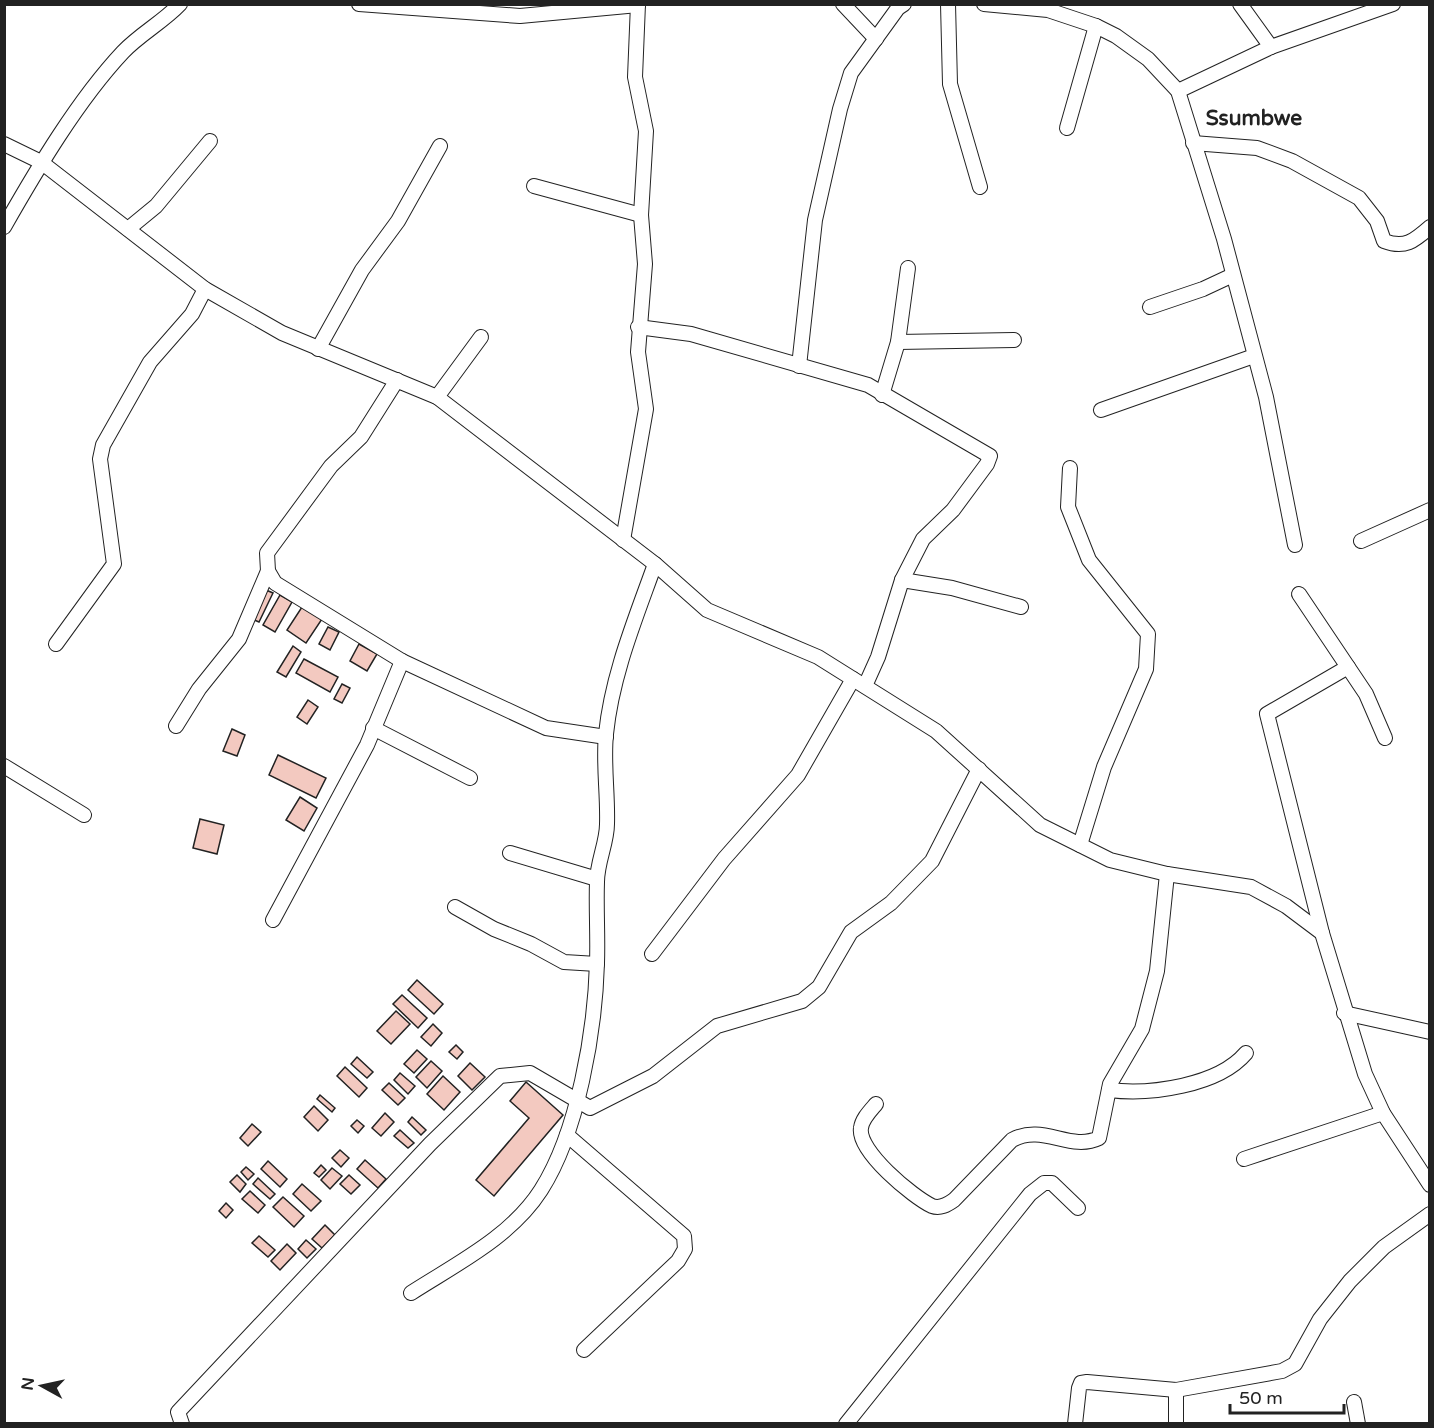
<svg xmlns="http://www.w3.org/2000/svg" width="1434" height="1428" font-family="'Varela Round',sans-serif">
  <rect width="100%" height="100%" fill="#fff"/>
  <g fill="#f3c9c0" stroke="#222" stroke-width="1.5">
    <polygon points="266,590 273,593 259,622 252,619"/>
    <polygon points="280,595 292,602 275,632 263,625"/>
    <polygon points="302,607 322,619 306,643 287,630"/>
    <polygon points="328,627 339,632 330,650 319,644"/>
    <polygon points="359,644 377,654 367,671 350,661"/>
    <polygon points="293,646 301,652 286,677 277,672"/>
    <polygon points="304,659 338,677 330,692 296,673"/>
    <polygon points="342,684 350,688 342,703 334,699"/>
    <polygon points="308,700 318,707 307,724 297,717"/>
    <polygon points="232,729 245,735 237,756 223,751"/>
    <polygon points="278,755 326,778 316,798 269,775"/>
    <polygon points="300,797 317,808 304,831 286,820"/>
    <polygon points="200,819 224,825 217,854 193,848"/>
    <polygon points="417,980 443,1004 434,1014 408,990"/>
    <polygon points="402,995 427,1018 418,1028 393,1004"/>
    <polygon points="396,1011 410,1024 391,1044 377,1031"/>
    <polygon points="433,1024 442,1033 431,1046 421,1037"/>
    <polygon points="456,1045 463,1052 457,1059 449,1052"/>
    <polygon points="417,1050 427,1059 414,1073 404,1064"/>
    <polygon points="357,1057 373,1072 367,1078 351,1064"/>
    <polygon points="431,1061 442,1071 427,1088 416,1077"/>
    <polygon points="470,1063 485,1077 472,1090 458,1076"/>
    <polygon points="345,1067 367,1088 359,1097 337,1076"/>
    <polygon points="400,1073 415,1086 408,1094 394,1080"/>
    <polygon points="443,1076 460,1092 444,1110 427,1094"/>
    <polygon points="526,1082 563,1115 494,1196 476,1180 529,1118 510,1101"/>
    <polygon points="389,1083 405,1098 398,1105 382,1090"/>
    <polygon points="320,1095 335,1108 332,1112 317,1099"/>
    <polygon points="314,1106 328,1120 318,1131 304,1117"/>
    <polygon points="385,1113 394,1122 381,1136 372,1128"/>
    <polygon points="412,1117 426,1130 421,1135 408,1122"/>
    <polygon points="357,1120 364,1126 358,1133 351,1126"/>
    <polygon points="252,1124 261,1132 248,1146 240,1138"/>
    <polygon points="400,1130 414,1143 408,1148 394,1136"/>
    <polygon points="340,1150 349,1158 341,1167 332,1158"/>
    <polygon points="365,1160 386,1179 378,1188 357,1169"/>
    <polygon points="268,1161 287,1179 280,1187 261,1169"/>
    <polygon points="321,1165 326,1170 319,1177 314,1173"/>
    <polygon points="246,1167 254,1174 248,1180 241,1172"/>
    <polygon points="332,1168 342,1176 330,1189 321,1180"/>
    <polygon points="237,1175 246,1184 240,1192 230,1182"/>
    <polygon points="349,1175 360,1185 351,1194 340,1184"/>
    <polygon points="258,1178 275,1194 270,1199 253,1184"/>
    <polygon points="302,1184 321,1201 311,1211 293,1194"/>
    <polygon points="250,1191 265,1205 258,1213 242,1199"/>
    <polygon points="283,1197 304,1216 294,1227 273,1207"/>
    <polygon points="226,1203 233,1210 226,1218 219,1211"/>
    <polygon points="325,1225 335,1235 322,1248 312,1239"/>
    <polygon points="259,1236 275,1250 268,1257 252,1243"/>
    <polygon points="306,1240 316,1249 307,1258 298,1249"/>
    <polygon points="287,1244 296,1253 280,1270 271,1261"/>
  </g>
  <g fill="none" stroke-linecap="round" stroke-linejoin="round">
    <g stroke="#222" stroke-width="16">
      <g id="street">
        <polyline points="359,4 520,16 638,5"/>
        <polyline points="843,4 876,39"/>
        <polyline points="948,4 950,84 980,187"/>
        <polyline points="984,4 1048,10 1096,26 1116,36 1148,59 1178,91 1224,239 1266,397 1295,545"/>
        <polyline points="1240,4 1271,47"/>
        <polyline points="1178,91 1271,47 1393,4"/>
        <polyline points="1067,128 1096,26"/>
        <path d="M1193,143L1257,148L1292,161L1359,198L1377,221L1384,241C1405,249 1414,241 1430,227"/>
        <polyline points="4,144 41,162 205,289 282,333 437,397 655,564 707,610 818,657 936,731 1040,825 1110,860 1167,874 1251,887 1286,906 1322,933 1365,1074 1383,1113 1430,1185"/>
        <polyline points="534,186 641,215"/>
        <path d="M4,227C37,169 78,100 123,52C140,34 163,22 180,4"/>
        <polyline points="128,229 156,206 210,141"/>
        <polyline points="1150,307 1203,289 1233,275"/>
        <polyline points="638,327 691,334 868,385 990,456 987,464 953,510 923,539 902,580 878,657 865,686"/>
        <polyline points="898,342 1014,340"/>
        <polyline points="318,349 362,270 398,221 440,146"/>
        <polyline points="799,366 815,220 840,109 851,73 898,8 904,4"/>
        <polyline points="397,380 361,437 331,466 267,553 268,571 275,583 402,661 546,728 606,737"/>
        <polyline points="882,395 898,342 908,268"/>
        <polyline points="437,397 481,337"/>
        <polyline points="1101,410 1254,356"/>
        <polyline points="1070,468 1068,507 1089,560 1148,634 1146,669 1104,767 1080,845"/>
        <polyline points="623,540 646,409 638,352 645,264 641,215 646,131 635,77 638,4"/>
        <polyline points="1361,541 1430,510"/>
        <polyline points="902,580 952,588 1021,607"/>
        <polyline points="1299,594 1366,694 1385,738"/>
        <polyline points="56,644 114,564 100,459 103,445 150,362 192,314 205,289"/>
        <polyline points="176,726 199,689 239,639 268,571"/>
        <polyline points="373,728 470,778"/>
        <polyline points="4,766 84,815"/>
        <polyline points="510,853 597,879"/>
        <polyline points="455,907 494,929 531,944 564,962 597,964"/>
        <polyline points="273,920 367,745 402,661"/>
        <polyline points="1322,933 1267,714 1348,667"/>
        <polyline points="652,954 724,859 798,775 853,679"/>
        <polyline points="1344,1013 1430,1032"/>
        <path d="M1109,1090C1150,1095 1218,1086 1246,1053"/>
        <path d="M876,1104C870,1111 862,1119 861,1128C857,1151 913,1197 932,1206C940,1209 947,1205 954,1200L1012,1140C1043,1123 1070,1152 1099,1138L1110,1084L1142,1029L1157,971L1167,874"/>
        <polyline points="567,1135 684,1236 685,1249 678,1261 584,1350"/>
        <polyline points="1244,1159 1383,1113"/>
        <path d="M411,1293C456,1264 511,1237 541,1190C578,1132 595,1032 597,963C598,936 596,909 597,882C597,862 607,843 607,824C608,794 603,763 606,734C612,675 635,620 655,564"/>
        <polyline points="1354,1402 1358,1424"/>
        <polyline points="182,1424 178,1412 430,1144 500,1076 530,1073 590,1108 653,1076 717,1026 802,1001 819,987 851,932 891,903 932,861 979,769"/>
        <polyline points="846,1424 1030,1194 1044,1183 1052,1183 1078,1208"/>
        <polyline points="1075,1424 1079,1388 1081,1383 1087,1382 1176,1390 1282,1371 1295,1364 1320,1319 1350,1281 1384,1247 1430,1214"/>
        <polyline points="1176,1424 1176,1390"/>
      </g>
    </g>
    <use href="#street" stroke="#fff" stroke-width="14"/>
  </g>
  <g text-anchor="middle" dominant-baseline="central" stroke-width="4.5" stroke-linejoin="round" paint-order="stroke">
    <g font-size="21" font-weight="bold" fill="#222" stroke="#fff">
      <text x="1254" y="118">Ssumbwe</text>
    </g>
  </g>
  <rect width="1434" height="1428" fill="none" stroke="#222222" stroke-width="12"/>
  <g transform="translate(42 1386) rotate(278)" stroke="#ffffff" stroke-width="4.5" paint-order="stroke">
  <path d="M0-4.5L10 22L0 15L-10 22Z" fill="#222222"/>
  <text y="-9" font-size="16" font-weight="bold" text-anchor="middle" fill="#222222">N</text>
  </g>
  <path d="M1230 1404v9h114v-9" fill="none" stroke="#222222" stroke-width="3"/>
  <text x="1239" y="1404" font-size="18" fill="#222222" stroke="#ffffff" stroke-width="4.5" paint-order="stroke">50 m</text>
</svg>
